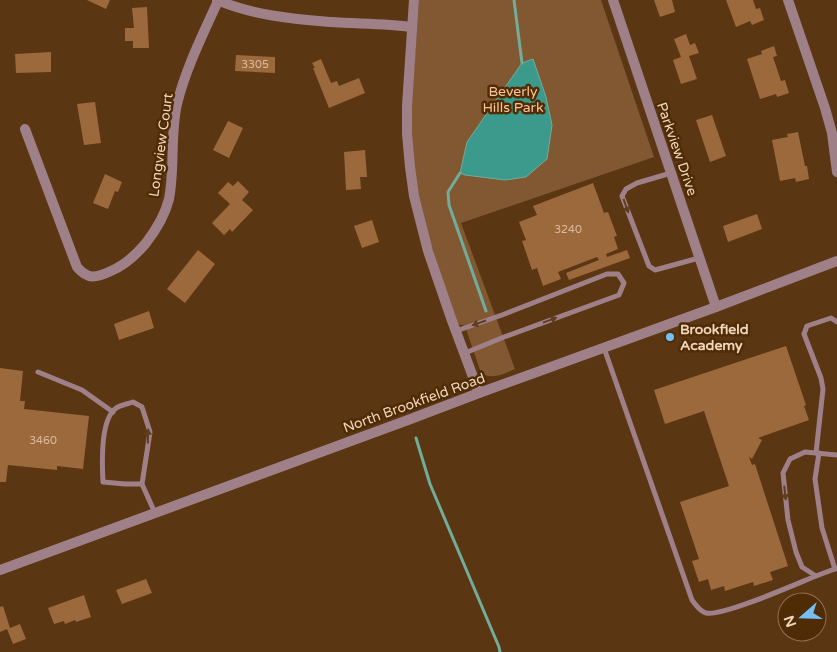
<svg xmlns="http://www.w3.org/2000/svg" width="837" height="652" font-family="'Varela Round',sans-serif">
  <rect width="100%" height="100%" fill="#5b3613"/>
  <path fill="#825833" d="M419,0H601L654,157L461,223L515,369C504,374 493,380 481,373L465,326L458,324L456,320L431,244L417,188L412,145L411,111Z"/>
  <polygon fill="#3b9a8b" stroke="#72ac9a" points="533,59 546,97 552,125 547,159 526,177 505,180 465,175 460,173 467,142 522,63"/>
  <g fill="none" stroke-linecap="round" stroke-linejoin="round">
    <g stroke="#72ac9a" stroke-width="3">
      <polyline points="514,0 522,63"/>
      <polyline points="460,173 448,192 449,205 486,311"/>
      <polyline points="416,438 430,484 499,647 500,652"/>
    </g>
  </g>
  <g fill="#9c693c">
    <polygon points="87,0 110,0 106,9"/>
    <polygon points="654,0 672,0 675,12 660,17"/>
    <polygon points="726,0 753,0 756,9 760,8 764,20 752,25 750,21 736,27"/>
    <polygon points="147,7 149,48 133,48 133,41 125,41 125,28 134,28 132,8"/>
    <polygon points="686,34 690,45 695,43 699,53 689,56 697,79 681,84 673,60 681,57 674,39"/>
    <polygon points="774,46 777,56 773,57 781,81 785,80 789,93 777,97 776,94 760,99 747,59 762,54 761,51"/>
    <polygon points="51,52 51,72 16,73 15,54"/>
    <polygon points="236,55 275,57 275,73 235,71"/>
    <polygon points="321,59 331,83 337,81 339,86 359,78 365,93 329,108 313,68 315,68 312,63"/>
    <polygon points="95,102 101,143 84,145 77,104"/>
    <polygon points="712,115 726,156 710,162 696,120"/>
    <polygon points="228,121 243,128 229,158 213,150"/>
    <polygon points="798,132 805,166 807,166 809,179 796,182 795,178 780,181 772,140 788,137 787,134"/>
    <polygon points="365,150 367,177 360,177 361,189 346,190 344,152"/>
    <polygon points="105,174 122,182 118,192 115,191 108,209 93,203"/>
    <polygon points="238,181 249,192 242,200 253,210 232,232 230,229 224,235 212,223 230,204 218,193 228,182 233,186"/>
    <polygon points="593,183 604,213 608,212 617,236 614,237 618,249 606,254 607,257 627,250 630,258 569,280 566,273 599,260 597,257 558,272 561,279 543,286 537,268 532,270 522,241 526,240 519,222 537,215 533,206"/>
    <polygon points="757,214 762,229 728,242 723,226"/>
    <polygon points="372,220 379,242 362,248 354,226"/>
    <polygon points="198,250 215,264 185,303 167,289"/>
    <polygon points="149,311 154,328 119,340 114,324"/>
    <polygon points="786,346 806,405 804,406 809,420 758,438 762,440 752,459 749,457 752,465 755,464 788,566 770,572 773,580 754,586 753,582 725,591 724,586 711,590 708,579 699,582 692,561 699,559 680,502 729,486 704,411 665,424 654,390"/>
    <polygon points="0,368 23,371 20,401 25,401 24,409 89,416 83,469 57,466 57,470 8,465 6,482 0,482"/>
    <polygon points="146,579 152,593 122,604 116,590"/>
    <polygon points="84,595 91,617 76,622 75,620 65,624 64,621 54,624 48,608"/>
    <polygon points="3,606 10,628 20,624 26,639 13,644 7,629 0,632 0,607"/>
  </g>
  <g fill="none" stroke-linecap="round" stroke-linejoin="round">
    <g stroke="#9f8088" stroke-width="5">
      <polyline points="671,173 637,183 626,189 622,196 649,266 655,270 699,258"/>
      <polyline points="456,331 502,315 607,274 618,274 624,283 619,295 504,337 465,353"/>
      <path d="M604,348L692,600C696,605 699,611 706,613C722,617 796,584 816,576"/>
      <polyline points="38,372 82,390 113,412"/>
      <polyline points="816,453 823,389 821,378 804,334 807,326 831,318 837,322"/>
      <polyline points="819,453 815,479 822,528 835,569"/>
      <polyline points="837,455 805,452 790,459 783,473 788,520 796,552 802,567 816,576 837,568"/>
      <path d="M142,484H125L103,482C102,464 100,421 115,409C119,405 128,404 133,402L142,407L150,432L142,484L155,513"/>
    </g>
    <g stroke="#9f8088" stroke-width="10">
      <path d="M217,0C252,15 292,19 330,22C357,24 385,23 412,27"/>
      <polyline points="414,0 407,106 407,134 410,167 414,196 428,251 451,318 479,393"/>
      <polyline points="613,0 716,307"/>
      <polyline points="788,0 825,108 832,133 837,172"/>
      <path d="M25,129L77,267C88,280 96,278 111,271C125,265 136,255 146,243C156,230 165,215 169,199C175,168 170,135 177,104C186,68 203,34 218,1"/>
    </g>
    <polyline stroke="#9f8088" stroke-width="10" points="0,570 408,420 479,393 716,307 837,261"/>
  </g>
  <defs><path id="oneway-solid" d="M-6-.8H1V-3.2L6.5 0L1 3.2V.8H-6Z" transform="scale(1.25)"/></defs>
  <g fill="#5f3d20">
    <use href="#oneway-solid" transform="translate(626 206) rotate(70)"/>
    <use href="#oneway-solid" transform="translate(550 320) rotate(-20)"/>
    <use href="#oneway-solid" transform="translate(479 323) rotate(161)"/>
    <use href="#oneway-solid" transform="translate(148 436) rotate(-89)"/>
    <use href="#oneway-solid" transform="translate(785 493) rotate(84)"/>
  </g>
  <circle fill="#74c0f6" stroke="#4f2c06" stroke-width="2" cx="670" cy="337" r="5"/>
  <g text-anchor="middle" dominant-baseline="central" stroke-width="5" stroke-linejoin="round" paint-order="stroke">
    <g font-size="11" fill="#dcba9d">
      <text x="255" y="64">3305</text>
      <text x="568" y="229">3240</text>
      <text x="43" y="440">3460</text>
    </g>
    <g font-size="14" fill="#f9c295" stroke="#4f2c06">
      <text x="513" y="91">Beverly<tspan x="513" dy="16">Hills Park</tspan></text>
    </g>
    <g font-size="14" fill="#f1d5bd" stroke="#4f2c06">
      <text transform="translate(161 145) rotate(-82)">Longview Court</text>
      <text transform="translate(677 149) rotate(71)">Parkview Drive</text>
      <text transform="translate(414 403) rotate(-20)">North Brookfield Road</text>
    </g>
    <g font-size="14" font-weight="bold" fill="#f1d5bd" stroke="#4f2c06" text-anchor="start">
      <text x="680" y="329">Brookfield<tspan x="680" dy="16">Academy</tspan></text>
    </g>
  </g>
  <g transform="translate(802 617) rotate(250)"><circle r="24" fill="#4f2c06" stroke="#90704f"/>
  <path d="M0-4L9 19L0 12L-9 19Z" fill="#74c0f6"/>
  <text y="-8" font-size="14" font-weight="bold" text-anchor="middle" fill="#f1d5bd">N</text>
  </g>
</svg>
